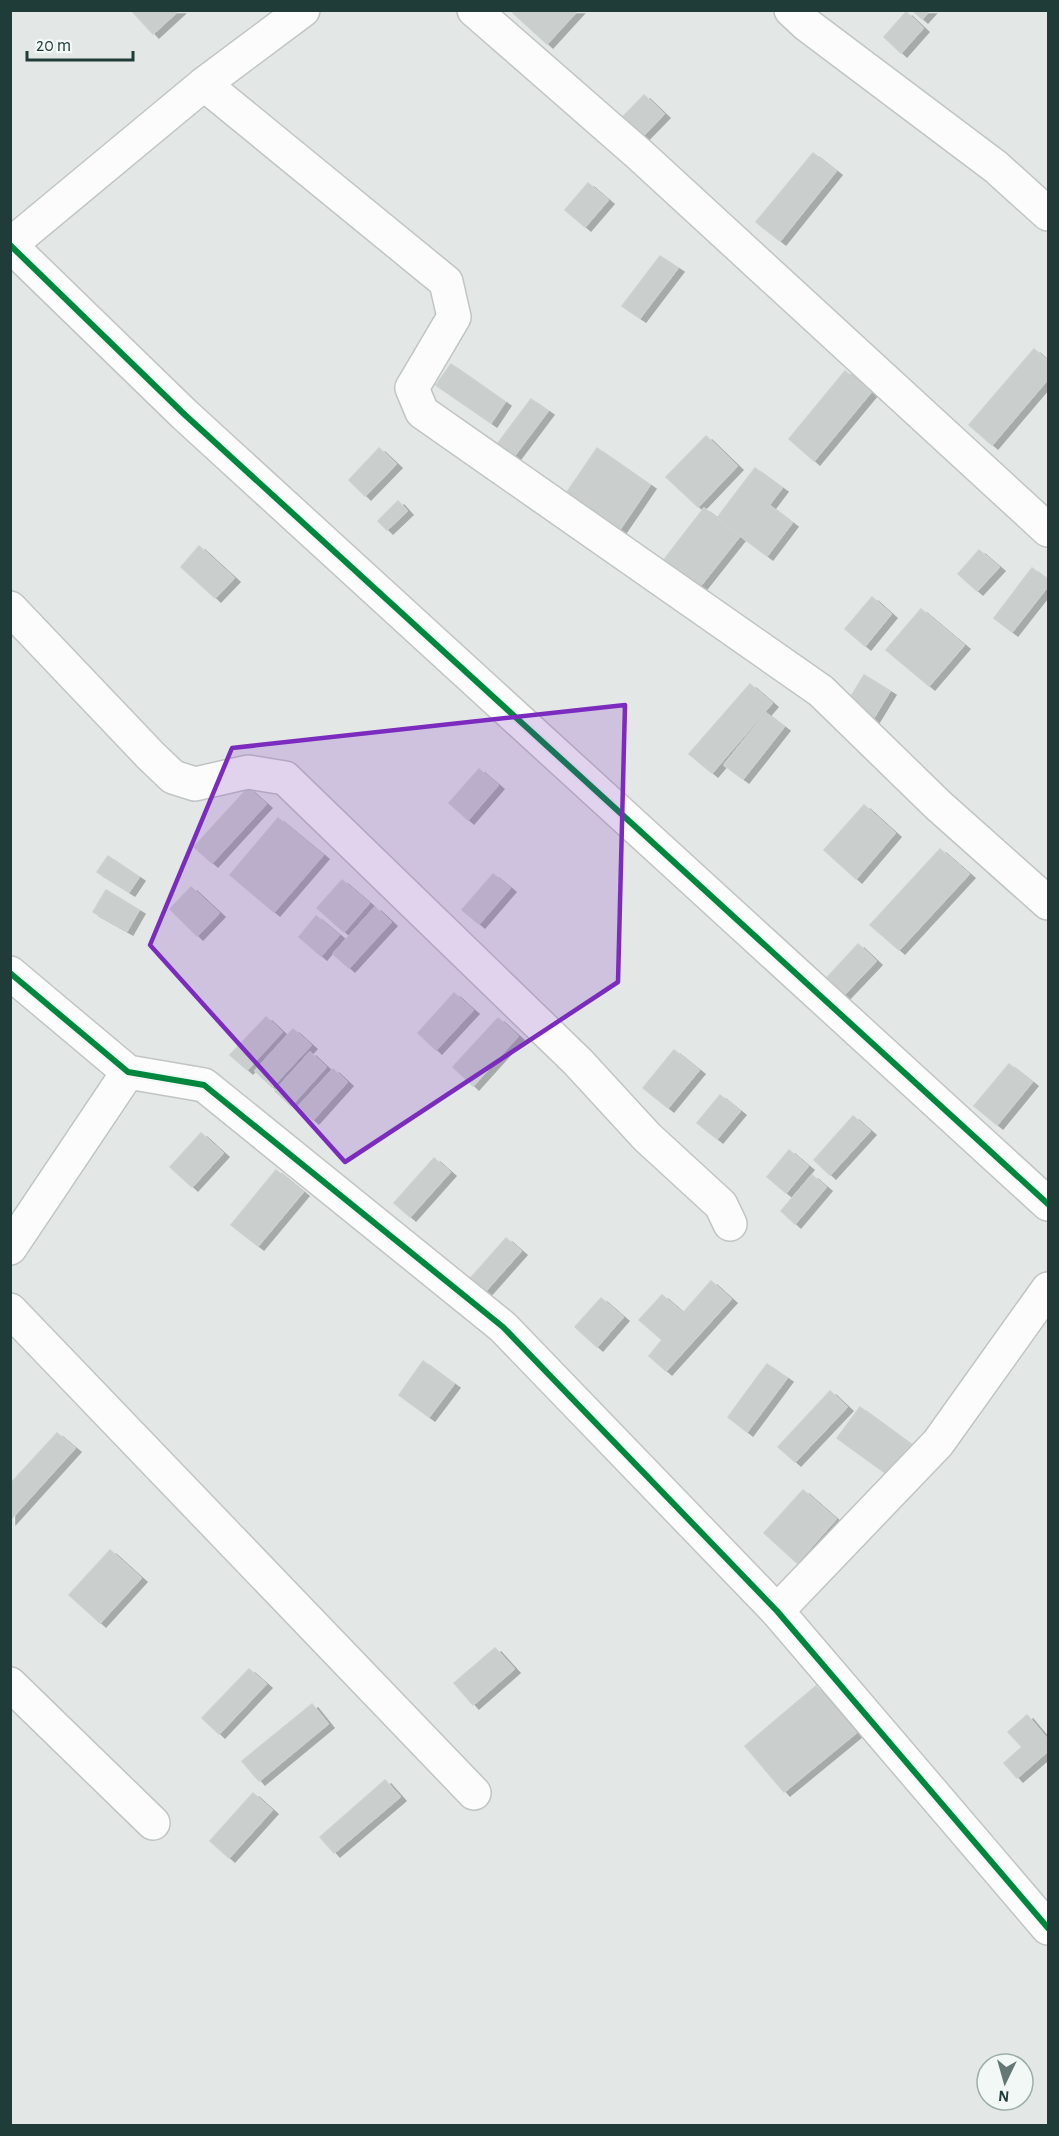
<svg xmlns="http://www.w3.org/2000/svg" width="1059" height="2136" font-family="'Alegreya Sans',sans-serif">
  <defs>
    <filter id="shadow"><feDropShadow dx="6" dy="4" stdDeviation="0" flood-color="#0004"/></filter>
  </defs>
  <rect width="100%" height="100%" fill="#e3e8e7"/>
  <g fill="#cacfce" stroke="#cbd1d0" stroke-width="1.5" filter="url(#shadow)">
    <polygon points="131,10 179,10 153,34"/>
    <polygon points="515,10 578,10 547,44 513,13"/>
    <polygon points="912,10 930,10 922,19"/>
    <polygon points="906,12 923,28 901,53 884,37"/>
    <polygon points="644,95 664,114 633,146 613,127"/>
    <polygon points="813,153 836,171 780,241 756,222"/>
    <polygon points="588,183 608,200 585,227 565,210"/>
    <polygon points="660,256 678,268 640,318 622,306"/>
    <polygon points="1034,349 1048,361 1048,379 992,445 969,425"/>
    <polygon points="451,364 505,402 491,423 436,385"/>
    <polygon points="845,371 871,392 814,461 789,439"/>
    <polygon points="531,399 548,411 509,463 492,451"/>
    <polygon points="706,436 737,466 698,507 666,477"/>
    <polygon points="379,448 396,464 365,496 349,480"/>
    <polygon points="597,448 650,485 616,535 563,498"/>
    <polygon points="755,468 782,488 769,505 792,523 767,556 717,518"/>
    <polygon points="398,501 407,511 387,530 378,521"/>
    <polygon points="704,508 740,536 698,589 663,561"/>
    <polygon points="199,546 234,578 215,598 181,567"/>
    <polygon points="979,550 999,567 977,591 958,574"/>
    <polygon points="1032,568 1048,580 1048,586 1012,632 994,618"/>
    <polygon points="872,597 891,614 865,646 845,629"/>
    <polygon points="921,609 964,645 929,686 886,650"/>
    <polygon points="864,675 890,691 873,719 847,703"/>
    <polygon points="750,684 772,703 712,773 689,754"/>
    <polygon points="766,713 784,727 743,779 724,765"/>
    <polygon points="479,769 498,785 468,820 449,803"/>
    <polygon points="248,788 266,804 212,863 194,847"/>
    <polygon points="864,805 895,833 856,879 824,850"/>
    <polygon points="278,818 323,855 274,912 230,875"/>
    <polygon points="940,849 969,874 899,950 870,925"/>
    <polygon points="108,856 139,877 129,892 97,872"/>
    <polygon points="493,874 510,888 479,924 462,910"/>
    <polygon points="342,880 369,903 344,932 317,908"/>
    <polygon points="191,887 219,913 197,936 170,909"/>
    <polygon points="106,890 139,910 127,931 93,912"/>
    <polygon points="375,907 391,922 349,968 333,954"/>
    <polygon points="316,916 339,935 321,956 299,937"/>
    <polygon points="858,944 876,961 840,999 822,983"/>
    <polygon points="454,993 473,1010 436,1050 418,1033"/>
    <polygon points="266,1017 282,1032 247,1070 230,1055"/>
    <polygon points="498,1018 518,1036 473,1086 453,1067"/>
    <polygon points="293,1029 311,1045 272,1087 255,1071"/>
    <polygon points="674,1050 699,1070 668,1108 643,1088"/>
    <polygon points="310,1052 326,1067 291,1106 275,1091"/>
    <polygon points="1009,1064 1032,1082 997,1125 974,1106"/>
    <polygon points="333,1069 347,1082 313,1120 298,1107"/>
    <polygon points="720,1095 740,1111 717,1139 697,1123"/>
    <polygon points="853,1116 870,1131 830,1175 814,1160"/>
    <polygon points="201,1133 223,1153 192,1187 170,1167"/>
    <polygon points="789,1150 808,1166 786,1193 767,1177"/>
    <polygon points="434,1158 450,1172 410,1217 394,1203"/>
    <polygon points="276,1170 303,1192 258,1246 231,1225"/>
    <polygon points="812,1175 826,1187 795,1224 781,1211"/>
    <polygon points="506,1238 521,1251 483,1294 468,1281"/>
    <polygon points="711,1281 731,1299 666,1371 649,1356 662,1340 639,1320 662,1295 683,1313"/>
    <polygon points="601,1298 623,1317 597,1347 575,1327"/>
    <polygon points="423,1361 454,1384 429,1417 399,1395"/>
    <polygon points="767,1364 787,1378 747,1432 728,1417"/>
    <polygon points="830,1391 847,1407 795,1462 778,1447"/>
    <polygon points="860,1407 917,1449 895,1480 837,1438"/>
    <polygon points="57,1433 75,1448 10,1520 10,1484"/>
    <polygon points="803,1490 836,1519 797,1563 764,1533"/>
    <polygon points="110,1550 141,1578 100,1623 69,1595"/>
    <polygon points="495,1648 514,1669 473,1705 454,1683"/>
    <polygon points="249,1669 266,1684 219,1734 202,1718"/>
    <polygon points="816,1686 856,1733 784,1792 745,1746"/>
    <polygon points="312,1704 328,1724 259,1781 242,1761"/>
    <polygon points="1027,1715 1048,1740 1048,1751 1017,1778 1004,1763 1022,1747 1008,1732"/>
    <polygon points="385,1780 400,1797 334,1853 320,1837"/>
    <polygon points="253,1793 272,1810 229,1858 210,1841"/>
  </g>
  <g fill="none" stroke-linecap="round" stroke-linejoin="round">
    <g stroke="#c0c5c4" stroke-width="36">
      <g id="minor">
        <polyline points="474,10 640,155 1048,530"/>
        <polyline points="791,10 806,24 996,167 1048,214"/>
        <polyline points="204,84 446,282 454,317 412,388 422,412 821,691 938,805 1048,903"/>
        <polyline points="10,245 184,414 1048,1204"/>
        <polyline points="10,245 204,84 303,10"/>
        <polyline points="10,608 150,755 173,777 195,784 248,772 285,778 578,1062 647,1137 721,1205 730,1224"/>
        <polyline points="10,973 128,1072 204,1085 503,1327 777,1611 1048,1928"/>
        <polyline points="10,1248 128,1072"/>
        <polyline points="10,1310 474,1793"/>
        <polyline points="777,1611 938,1443 1048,1289"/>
        <polyline points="10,1684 153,1823"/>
      </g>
    </g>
    <use href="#minor" stroke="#fbfcfb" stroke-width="33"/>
    <g stroke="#f1f8f5" stroke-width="10">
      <g id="cycleway">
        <polyline points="10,245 184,414 1048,1204"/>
        <polyline points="10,973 128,1072 204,1085 503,1327 777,1611 1048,1928"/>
      </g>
    </g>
    <use href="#cycleway" stroke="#00873e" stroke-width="6"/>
  </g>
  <path fill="#7b2cbf" fill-opacity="0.2" stroke="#7b2cbf" stroke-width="4.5" stroke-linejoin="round" d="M625,705L618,982L345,1162L150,945L232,748Z"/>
  <rect width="1059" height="2136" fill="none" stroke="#203c39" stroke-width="24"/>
  <g transform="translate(1005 2082) rotate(185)"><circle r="28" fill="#f1f8f5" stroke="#9dadaa" stroke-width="1.5"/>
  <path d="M0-4.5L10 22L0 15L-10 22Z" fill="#647876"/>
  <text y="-9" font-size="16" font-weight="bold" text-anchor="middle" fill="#203c39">N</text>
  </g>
  <path d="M27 51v9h106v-9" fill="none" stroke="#203c39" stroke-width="3"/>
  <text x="36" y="51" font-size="18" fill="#203c39" stroke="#f1f8f5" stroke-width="4.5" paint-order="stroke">20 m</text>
</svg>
